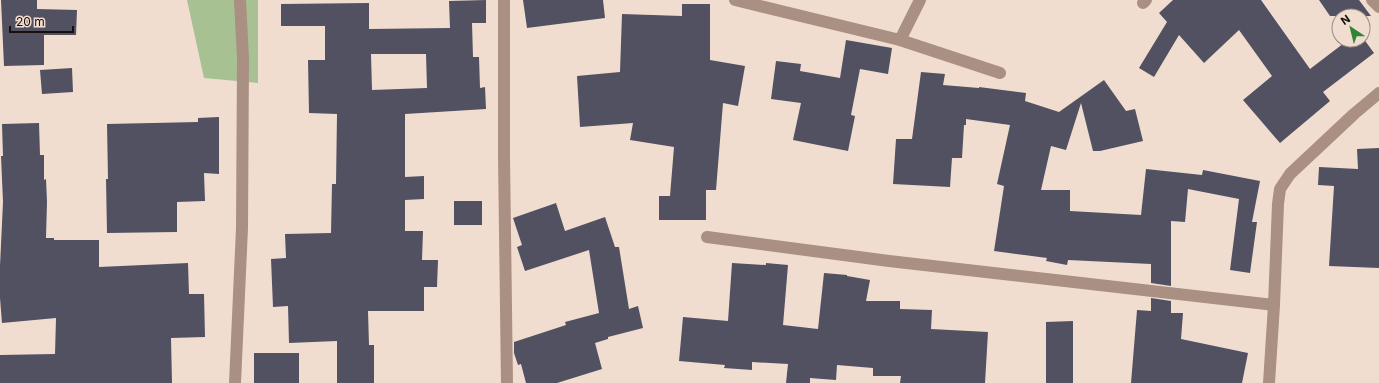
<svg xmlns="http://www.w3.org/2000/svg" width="1379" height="383" font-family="Inter,sans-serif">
  <rect width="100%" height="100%" fill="#f1ddd0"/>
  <polygon fill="#a7c193" points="187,0 258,0 258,83 204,78"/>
  <g fill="#515162" fill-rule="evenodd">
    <polygon points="1,0 37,0 37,9 77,10 76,35 44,35 44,65 4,66"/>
    <path d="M486,0V23H472L473,57H479L480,88L485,87L486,109L405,114V177L424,176V199L405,200V231H423L422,260H438L437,287H424V311H368L369,345H374V383H337V341L289,343L288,306L273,307L271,259L286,258L285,234L331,233L332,184H336L337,114L309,113L308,60H325V26H281V4L369,3V29L450,28L449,1ZM371,54H426L427,88L372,90Z"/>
    <polygon points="523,0 603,0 605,18 527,28"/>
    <polygon points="1173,0 1261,0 1310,69 1348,40 1363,40 1363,38 1374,53 1323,92 1330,101 1280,143 1243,100 1272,76 1239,30 1204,63 1179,35 1154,77 1139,68 1167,22 1159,13"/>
    <polygon points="1319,0 1359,0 1371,16 1330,16"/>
    <polygon points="682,4 710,4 710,60 745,66 738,106 723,103 716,190 706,190 706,220 659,220 659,196 670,196 674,147 630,140 633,123 580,127 577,76 620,72 622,14 682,16"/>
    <polygon points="846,40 892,48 888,74 860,69 851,115 855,116 848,151 793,140 801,103 771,99 776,61 801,64 800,71 840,78"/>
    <polygon points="72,68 73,92 42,94 40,70"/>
    <polygon points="921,72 945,74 943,85 979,88 979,87 1026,93 1025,101 1059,112 1104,80 1126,111 1135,109 1143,141 1100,151 1093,151 1081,103 1066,150 1051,146 1041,190 1070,190 1070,211 1141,215 1146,169 1202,175 1203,170 1260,181 1252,222 1257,222 1250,273 1230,270 1239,199 1188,189 1185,222 1171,221 1171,286 1151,283 1151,264 1068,260 1067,265 1046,261 1047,258 994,251 1004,186 997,184 1010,125 966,119 966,125 964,125 962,158 952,158 950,187 893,184 896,139 912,139"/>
    <polygon points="219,117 219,174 204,173 205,201 177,202 177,232 107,233 106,179 108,179 107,124 198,122 198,118"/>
    <polygon points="39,123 40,155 44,155 44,180 46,179 47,202 46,238 54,238 54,240 99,240 99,267 188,263 189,294 204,294 205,337 171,338 172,383 0,383 0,355 55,354 56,318 2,323 0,298 0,266 3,202 1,156 3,156 2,124"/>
    <polygon points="1379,148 1379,268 1329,266 1334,186 1318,185 1319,167 1358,169 1357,149"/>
    <rect x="454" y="201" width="28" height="24"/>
    <polygon points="556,203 565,231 605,217 615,247 619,247 629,309 638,306 643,328 608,337 608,339 595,343 602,369 557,383 526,383 521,364 518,365 514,353 514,342 566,325 565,322 599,313 589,250 525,271 517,247 522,245 513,218"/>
    <polygon points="732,263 766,265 766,263 788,265 783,325 818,329 824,273 847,275 847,276 870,280 866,301 900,301 900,309 932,310 931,329 988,332 985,383 900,383 901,376 873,376 873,368 837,365 836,380 810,378 810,383 786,383 788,364 752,362 752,370 724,368 725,365 679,361 683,317 728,321"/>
    <polygon points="1151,298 1171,301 1171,313 1183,313 1181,339 1248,353 1242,383 1131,383 1137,310 1151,311"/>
    <polygon points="1073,321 1073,383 1046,383 1046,322"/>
    <rect x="254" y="353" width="45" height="30"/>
  </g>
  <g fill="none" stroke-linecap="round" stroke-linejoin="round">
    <g stroke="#aa8f83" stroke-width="12">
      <polyline points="504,0 504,157 507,383"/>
      <polyline points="735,0 900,40 1000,73"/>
      <polyline points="1372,0 1379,7"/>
      <polyline points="1143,3 1146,0"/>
      <polyline points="900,40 920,0"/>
      <polyline points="707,237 889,261 1274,305"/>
      <polyline points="235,383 242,228 243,59 240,0"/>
      <polyline points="1269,383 1274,305 1278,204 1280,189 1290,174 1354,114 1379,93"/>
    </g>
  </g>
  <g transform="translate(1351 28) rotate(325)"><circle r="19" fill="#f1ddd0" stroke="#998b81"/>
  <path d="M0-3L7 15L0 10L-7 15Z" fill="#2e8534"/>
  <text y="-6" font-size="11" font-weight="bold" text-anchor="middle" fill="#160f0b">N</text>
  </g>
  <path d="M10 26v6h63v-6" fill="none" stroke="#160f0b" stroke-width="2"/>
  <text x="16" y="26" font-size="12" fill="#160f0b" stroke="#f1ddd0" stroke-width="3" paint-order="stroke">20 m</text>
</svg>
